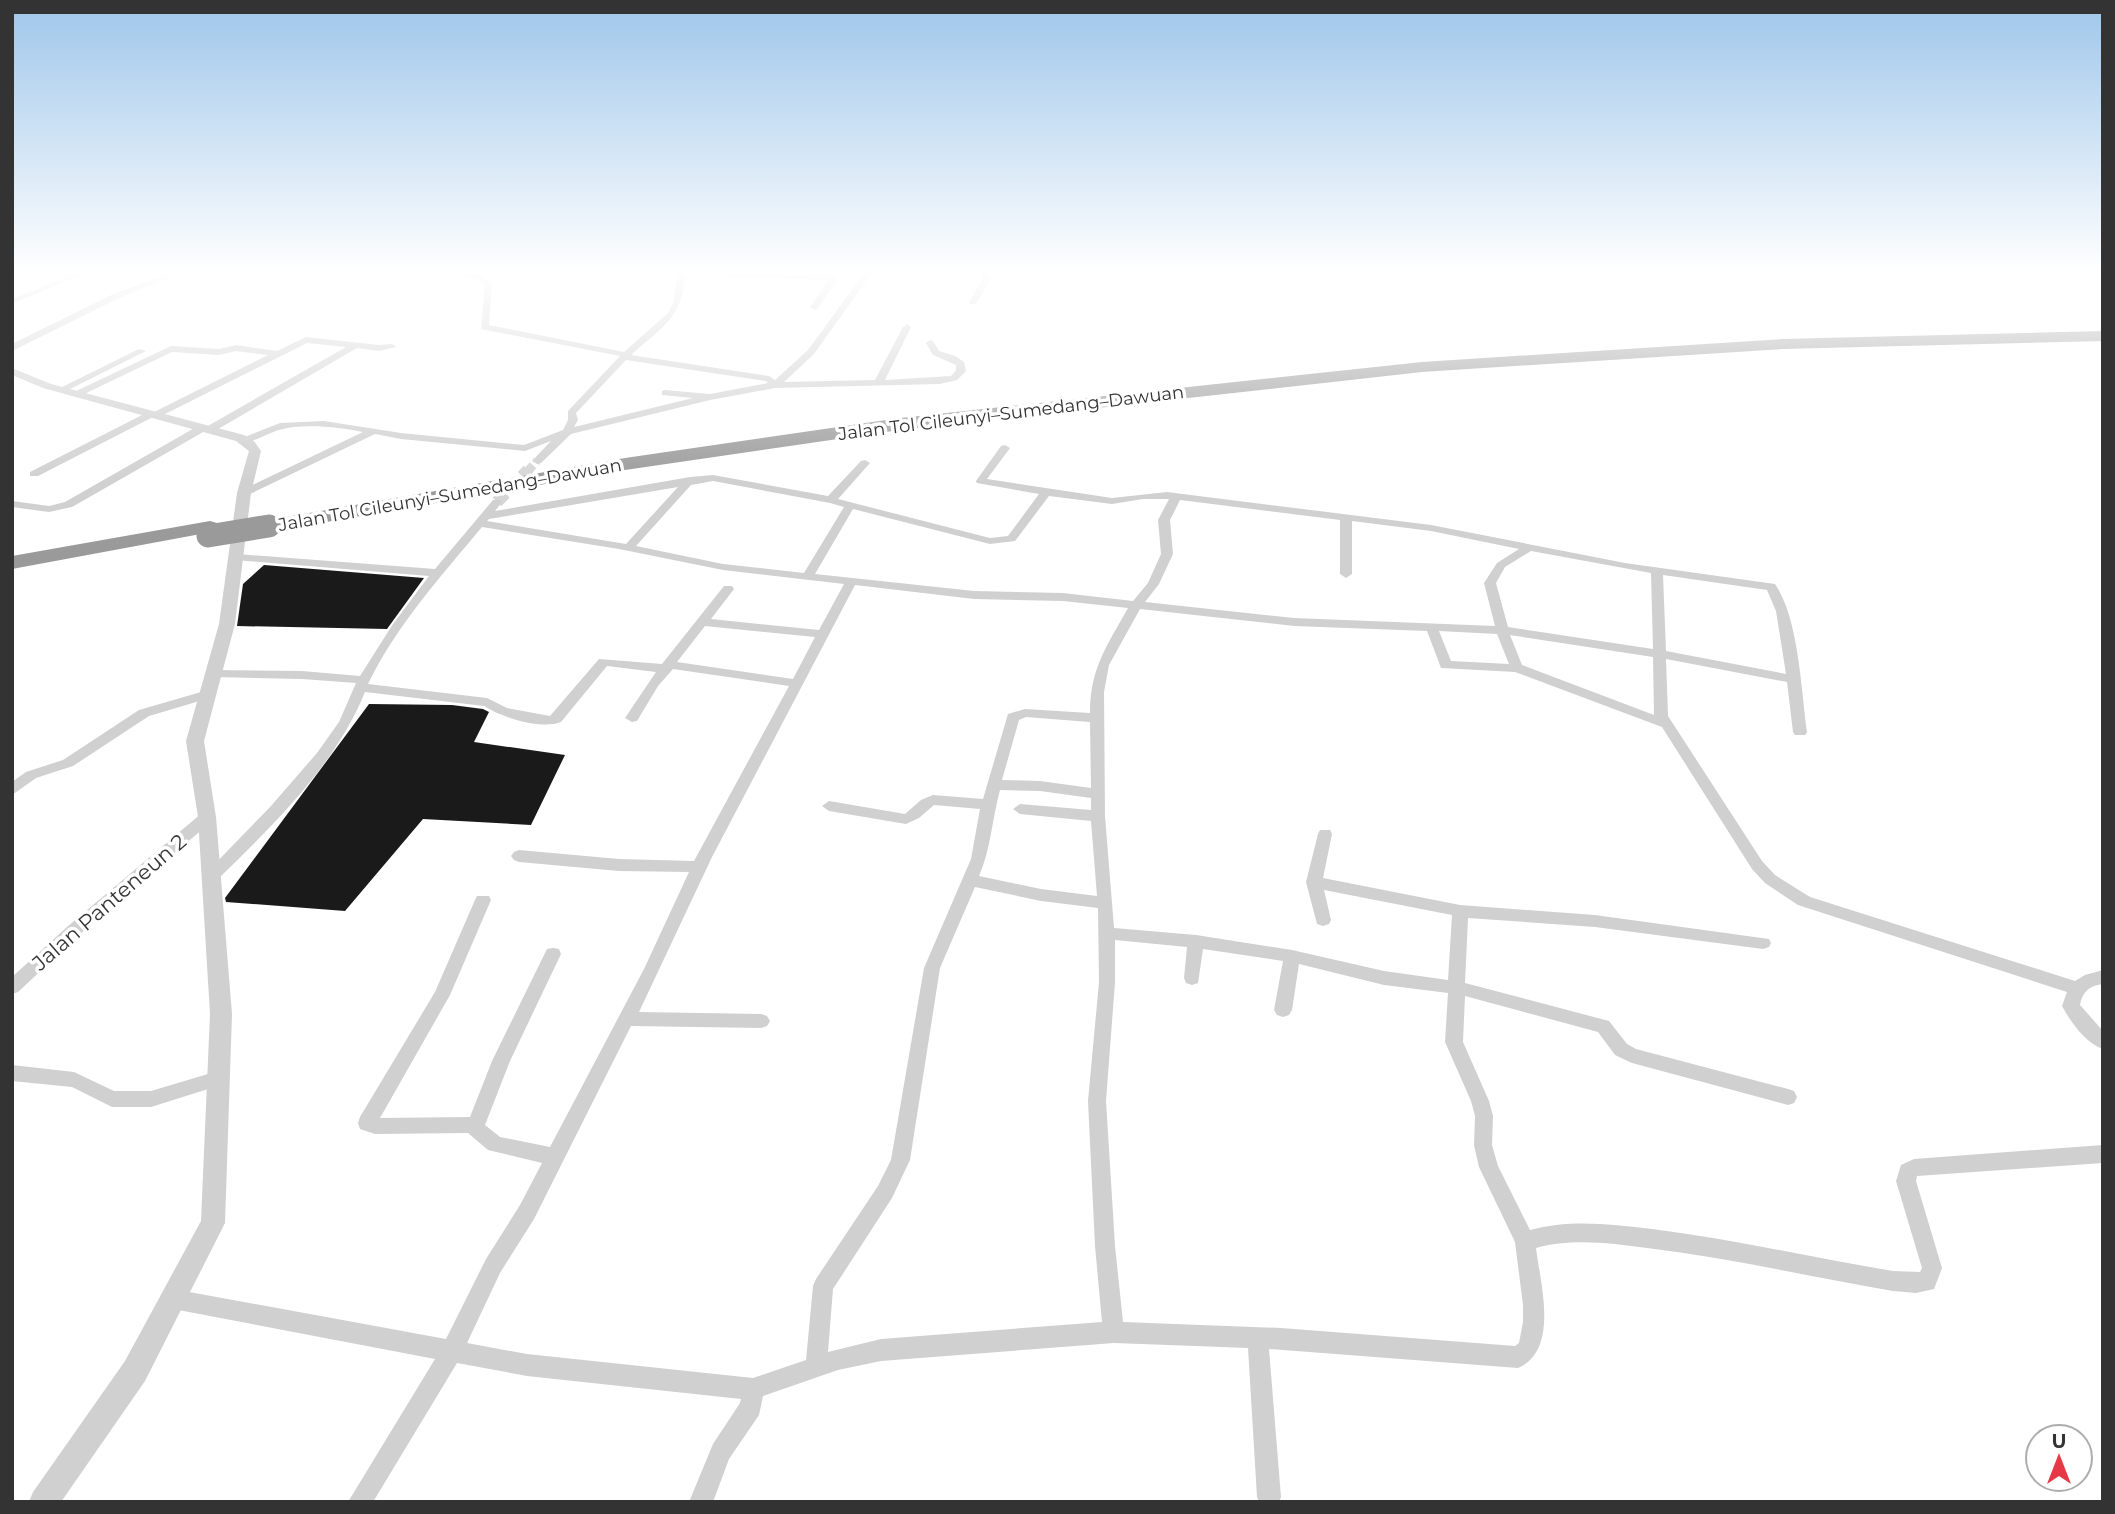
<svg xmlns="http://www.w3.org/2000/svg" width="2115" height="1514" font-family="Montserrat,sans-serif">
  <rect width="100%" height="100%" fill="#fff"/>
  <g fill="#1a1a1a">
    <polygon points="264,565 424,578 387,629 237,626 243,584"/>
    <polygon points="369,704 452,705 483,709 489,712 474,742 565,755 531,825 423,819 345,911 226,902 225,898"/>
  </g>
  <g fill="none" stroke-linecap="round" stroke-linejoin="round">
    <polyline stroke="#d6d6d6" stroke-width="9" stroke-dasharray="9 4.5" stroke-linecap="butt" points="527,472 537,461"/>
    <polyline stroke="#d6d6d6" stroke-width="12" stroke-dasharray="12 6" stroke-linecap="butt" points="497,502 528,470"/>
    <g fill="#d0d0d0" fill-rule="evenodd">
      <polygon points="76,273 86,273 12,304 12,299"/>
      <polygon points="169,273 179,273 117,299 12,351 12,344 111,295"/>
      <path d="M451,273L479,275L492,282L489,325L624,352L668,313L673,303L678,273H686C681,320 664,325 631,355L769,376L775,380L808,350L864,273H872L814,354L784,382L875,380L903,327L907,324L911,327L885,380L951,376L956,370V365L933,355L926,343L930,340L933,341L939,351L955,356L964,362L966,371L957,380L940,384L775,388L710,400L571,434L541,463L537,464L532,461L551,441L525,451L401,439L375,434L248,495H240V491L363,432C339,427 302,423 279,430C267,433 248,447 237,440L280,423L324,421L401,433L524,445L563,430L568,420V411L620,356L481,329L485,285L477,279ZM626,360L766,381L768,383L710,394L665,390L662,391V395L693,398L574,427L578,420L576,413Z"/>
      <polygon points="694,273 835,276 839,278 817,309 814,310 810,307 829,280 698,275"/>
      <polygon points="982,273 990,273 991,278 976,304 970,304 969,302 983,278"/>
      <polygon points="306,337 379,345 392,344 396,347 379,351 357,348 213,432 205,431 72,507 49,512 12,507 12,501 49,506 65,502 198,426 206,427 346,347 307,343 159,417 153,417 38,476 30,476 30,472 148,412 154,412 268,355 236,351 219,355 172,352 80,396 74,396 74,392 171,346 219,349 236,345 277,351"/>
      <polygon points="139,349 146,351 64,392 56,390"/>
      <path d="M1005,445L1010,448L987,479L1112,498L1167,492L1431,525L1625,563L1775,584C1799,619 1801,690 1807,732L1805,735H1795L1793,732L1787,682L1666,659L1668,716L1762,861L1775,875L1810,897L2075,981L2085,975L2103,970V984C2090,985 2082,992 2080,1005L2103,1031V1049C2085,1043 2071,1022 2062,1006L2067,992L1798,905L1765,883L1752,869L1662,727L1515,672L1441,668L1427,631L1294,626L1140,609L1109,665L1104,692L1105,816L1114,928L1196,935L1292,950L1384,971L1448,980L1452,915L1324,890L1331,920L1329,924L1323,926L1317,924L1306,882L1318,834L1320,830H1330L1332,834L1323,878L1460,905L1595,915L1769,939L1771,943L1769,947L1763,949L1595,927L1468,918L1465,983L1609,1021L1627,1044L1636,1049L1788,1089L1794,1091L1797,1097L1794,1103L1788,1105L1632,1063L1615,1055L1598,1032L1465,996L1463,1042L1489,1101L1493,1116L1492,1145L1498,1166L1530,1230C1569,1219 1611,1224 1652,1229C1733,1239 1813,1258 1893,1271L1920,1272L1922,1268L1896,1181L1901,1165L1914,1159L2103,1145V1163L1917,1176L1916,1181L1942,1268L1934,1289L1916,1293L1893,1291C1811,1277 1730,1258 1647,1248C1611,1243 1571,1238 1536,1248C1540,1282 1560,1350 1518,1368L1269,1349L1281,1497L1279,1502H1259L1257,1497L1248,1348L1114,1343L881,1361L838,1370L763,1396L759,1415L729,1459L713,1502H689L713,1444L740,1403L741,1399L527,1376L457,1363L373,1502H348L435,1359L173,1309L166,1306L163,1299L166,1292L173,1289L446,1339L486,1259L520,1205L542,1163L488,1150L468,1133L375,1134L360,1129L358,1123L360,1117L435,992L475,900L477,896H489L491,900L450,995L380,1118L470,1117L492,1061L547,949L553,948L559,949L561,954L510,1061L485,1125L500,1137L550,1147L644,969L689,872L619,871L519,862L514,860L511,856L514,852L519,850L619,859L694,861L789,686L673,669L658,686L637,721L632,722L625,718L656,672L607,666L561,722C541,730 501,717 484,706L365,692C335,766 273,825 216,881H206L203,877L206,873L271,806L317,753L339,722L356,683L302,679L213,677L208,676L207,673L208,670L302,671L360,676L393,624L429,576L236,560L230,557L236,554L435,569L493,500H501L502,502L495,511L690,477L713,475L828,496L861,461L865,460L870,463L838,499L990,538L1008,536L1039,494L977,483L976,481L1001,446ZM713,481L830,503L844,507L804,573L723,564L636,546L691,485ZM678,487L626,544L487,521L489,519ZM1049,496L1112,504L1143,499H1169L1158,520L1161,554L1148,583L1133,601L1063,593L974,591L815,574L853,509L990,544L1015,541ZM1180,500L1340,520V574L1346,578L1352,574V521L1431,531L1519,549L1497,563L1484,583L1495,626L1294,618L1145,602L1159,584L1173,554L1170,520ZM482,527L619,549L723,570L844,584L819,630L711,619L734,589L732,586H724L662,664L599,659L550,716L507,708L487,698L368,684C396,626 442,575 482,527ZM1531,551L1651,573L1653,649L1508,627L1496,583L1505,567ZM1663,575L1767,590L1776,611L1786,674L1666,651ZM855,585L974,599L1063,601L1128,608C1107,646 1090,668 1090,713L1025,709L1008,714L983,799L933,795L921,800L905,814L829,801L822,806L829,811L906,824L919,818L934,805L980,809L971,859L924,968L891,1160L878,1186L816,1279L813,1286L806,1360L753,1378L527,1354L467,1343L500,1273L534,1219L631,1026L761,1028L767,1026L770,1021L767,1016L761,1014L639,1012L712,857ZM705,626L815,637L793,679L677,662ZM1439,631L1497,634L1509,664L1451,661ZM1510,635L1653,657L1654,715L1522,665ZM1026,717L1090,722L1091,788L1040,781L1002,780L1019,720ZM1000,790L1040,791L1091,798V810L1020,804L1013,809L1020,814L1091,821L1097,896L1041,889L979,876C991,849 992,819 1000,790ZM975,887L1041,901L1098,908L1099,982L1088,1101L1095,1246L1102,1322L881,1339L828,1352L833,1289L892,1198L910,1160L940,968ZM1115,940L1187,947L1184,978L1186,983L1192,985L1198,983L1203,949L1283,961L1274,1010L1277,1015L1283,1017L1289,1015L1292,1010L1299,964L1384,985L1448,993L1445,1042L1471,1101L1475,1116L1474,1145L1479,1167L1515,1242L1523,1305V1322L1519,1343L1515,1346L1281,1328L1123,1322L1115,1246L1106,1101L1115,982Z"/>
      <polygon points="208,690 213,691 215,694 213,697 149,716 73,766 36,778 12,795 12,782 26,772 63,760 139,710"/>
      <polygon points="207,812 212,813 214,817 212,821 79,935 18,992 12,994 12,977 67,927 202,813"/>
      <polygon points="12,1065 74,1072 114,1091 151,1091 218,1071 224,1074 227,1079 224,1084 151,1107 112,1107 72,1087 12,1081"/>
    </g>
    <polygon fill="#d0d0d0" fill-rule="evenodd" points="12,368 51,384 244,435 254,441 261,451 251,493 235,624 204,741 216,817 232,1014 225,1223 145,1381 61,1502 29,1502 33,1492 125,1361 201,1221 210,1014 198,817 186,741 219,624 237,493 249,451 236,441 43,388 12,375"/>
    <g fill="#9a9a9a" fill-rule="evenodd">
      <polygon points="2103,331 2103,341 1782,349 1422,372 900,430 625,470 269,532 262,530 259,526 262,522 269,520 625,458 900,418 1422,362 1782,339"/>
      <polygon points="210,521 217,523 220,527 217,531 12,569 12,556"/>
    </g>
    <polyline stroke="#9a9a9a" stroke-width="23" points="208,536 269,526"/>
  </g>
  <linearGradient id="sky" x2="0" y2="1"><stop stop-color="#9ec6ea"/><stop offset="0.56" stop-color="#fff"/><stop offset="1" stop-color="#fff" stop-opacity="0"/></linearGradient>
  <rect width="2115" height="484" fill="url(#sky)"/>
  <g text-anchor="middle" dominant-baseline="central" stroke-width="7" stroke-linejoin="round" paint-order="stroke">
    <g font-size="18" fill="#333" stroke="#fff">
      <text transform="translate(1011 413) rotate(-7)">Jalan Tol Cileunyi–Sumedang–Dawuan</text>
      <text transform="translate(450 495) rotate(-10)">Jalan Tol Cileunyi–Sumedang–Dawuan</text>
    </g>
    <g font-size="21" fill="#333" stroke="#fff">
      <text transform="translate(109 902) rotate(-41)">Jalan Panteneun 2</text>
    </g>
  </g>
  <rect width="2115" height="1514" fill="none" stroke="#333333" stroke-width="28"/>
  <g transform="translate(2059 1458)"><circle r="33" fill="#ffffff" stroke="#adadad" stroke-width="2"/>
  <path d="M0-5L12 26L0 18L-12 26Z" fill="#e63946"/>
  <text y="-10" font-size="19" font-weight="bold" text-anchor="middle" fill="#333333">U</text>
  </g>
</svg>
